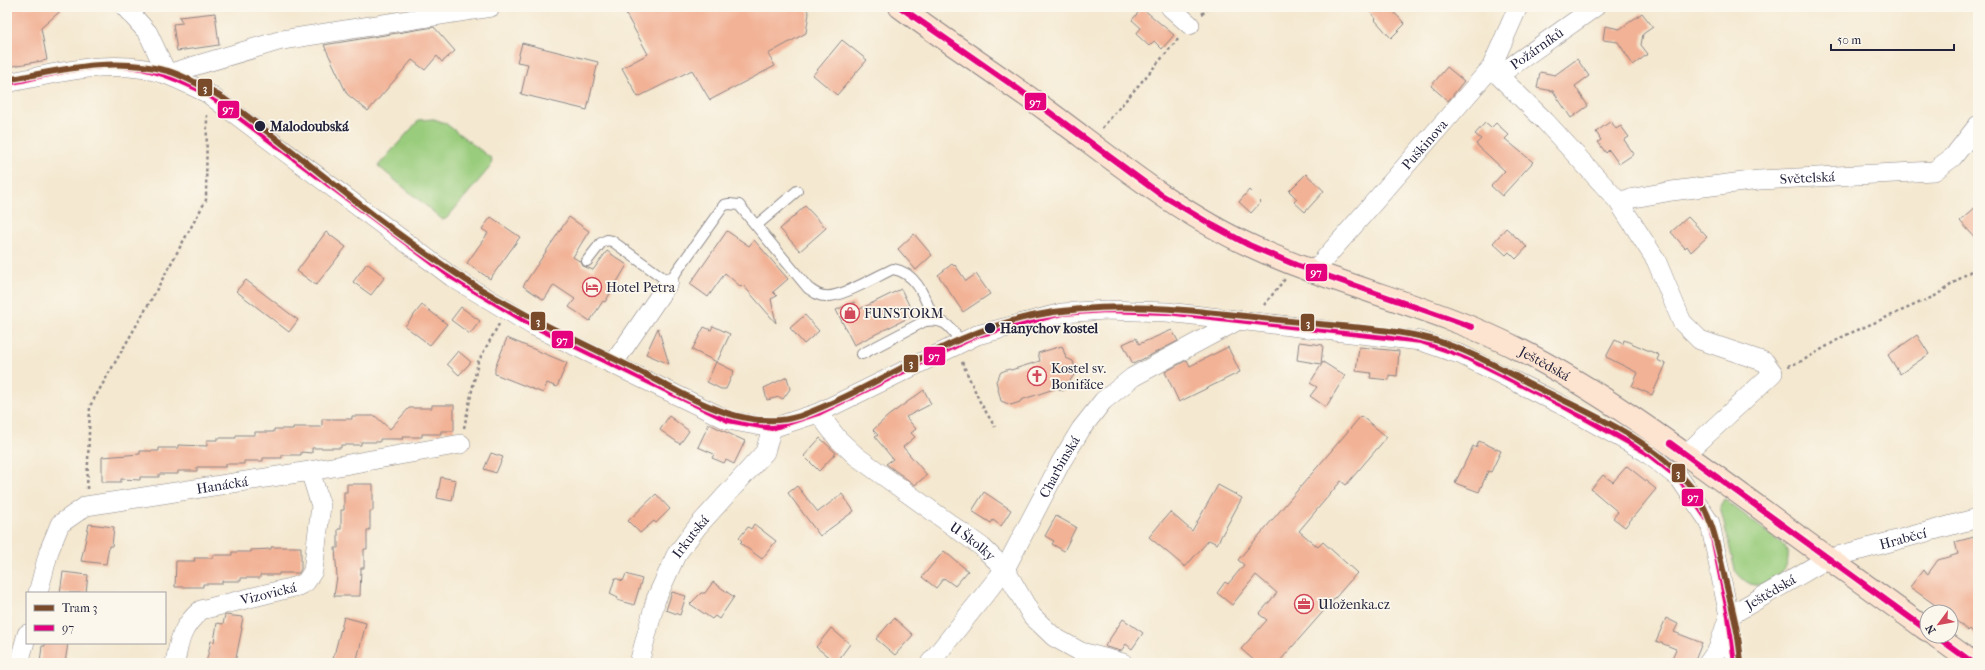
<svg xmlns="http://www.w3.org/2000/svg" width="1985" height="670" font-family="'IM FELL French Canon',serif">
  <rect width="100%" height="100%" fill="#fbf7ec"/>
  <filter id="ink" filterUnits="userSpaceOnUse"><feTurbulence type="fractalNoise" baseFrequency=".025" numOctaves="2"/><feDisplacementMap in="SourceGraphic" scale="8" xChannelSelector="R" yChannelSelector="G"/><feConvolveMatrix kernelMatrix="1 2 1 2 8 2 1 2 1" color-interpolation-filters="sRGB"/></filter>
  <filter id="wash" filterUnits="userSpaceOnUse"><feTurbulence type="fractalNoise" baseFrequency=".012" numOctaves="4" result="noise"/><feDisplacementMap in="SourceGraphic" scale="16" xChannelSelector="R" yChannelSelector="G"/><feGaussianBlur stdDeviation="0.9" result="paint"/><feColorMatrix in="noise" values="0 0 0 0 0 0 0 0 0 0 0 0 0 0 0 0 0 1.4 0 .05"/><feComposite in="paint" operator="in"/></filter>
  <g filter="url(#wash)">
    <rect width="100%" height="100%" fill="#f4e8d0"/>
    <g fill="#99cc7c" stroke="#5e775c">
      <polygon points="434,119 445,123 492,159 491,166 447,218 443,220 378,166 419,120"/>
      <path d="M1724,499L1785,546C1786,549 1789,554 1788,558C1788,571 1770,584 1757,585C1747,585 1740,577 1735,570L1720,506Z"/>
    </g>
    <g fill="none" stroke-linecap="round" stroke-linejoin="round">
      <polyline stroke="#62b0dc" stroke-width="5" points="1968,7 1978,11"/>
    </g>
    <g id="blocks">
      <g fill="#f2b296">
        <polygon points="7,7 65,7 41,28 47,60 7,67"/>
        <polygon points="622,7 805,7 809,13 806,33 768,54 775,66 710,100 692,70 638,97 622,68 648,54"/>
        <polygon points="1366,7 1389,7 1405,24 1391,38 1375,20 1376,19"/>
        <polygon points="1142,8 1174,35 1162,49 1154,41 1149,46 1136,34 1141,28 1132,20"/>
        <polygon points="215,13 219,45 177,51 173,24 183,23 179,17"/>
        <polygon points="1642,13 1653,27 1643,34 1641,45 1648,54 1633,65 1618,42 1603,40 1605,26 1620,29"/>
        <polygon points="434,27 455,51 442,62 437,56 425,70 412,60 368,111 347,94 324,45"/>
        <polygon points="842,40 867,60 837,95 813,75"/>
        <polygon points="522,43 598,62 587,110 521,94 528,64 517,62"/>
        <polygon points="1577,59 1589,76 1575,86 1588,106 1571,118 1553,91 1537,88 1540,72 1555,75"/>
        <polygon points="1447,67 1464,81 1448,101 1431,86"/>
        <polygon points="1611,121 1616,129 1621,126 1629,137 1624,140 1634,154 1619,164 1609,150 1606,153 1598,142 1601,140 1596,132"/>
        <polygon points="1485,123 1491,128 1496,123 1509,135 1505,139 1533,162 1502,196 1491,186 1505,171 1476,144 1481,139 1475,134"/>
        <polygon points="1306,174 1324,191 1305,212 1294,202 1297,199 1289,191"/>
        <polygon points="1249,190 1261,202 1251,213 1239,202"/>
        <polygon points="1978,205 1978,241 1960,221"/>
        <polygon points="805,206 826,228 800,251 780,229"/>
        <polygon points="491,217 520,237 490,279 467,263 488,233 482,229"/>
        <polygon points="569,217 589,231 573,257 581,262 583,266 593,270 607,251 627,265 605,302 603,301 590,321 569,307 575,299 554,285 544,300 523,286"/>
        <polygon points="1688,217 1707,237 1691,252 1687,246 1685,248 1671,232"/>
        <polygon points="1506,228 1527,247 1516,259 1509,252 1506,255 1493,243"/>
        <polygon points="727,231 749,246 754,240 788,279 773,292 777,296 771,299 776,323 743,285 741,287 725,273 708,297 690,284"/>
        <polygon points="326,232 346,247 316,285 297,271"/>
        <polygon points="914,234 932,255 916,270 898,249"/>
        <polygon points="367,263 385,277 371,295 353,282"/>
        <polygon points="952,264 954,266 955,265 966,281 976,274 990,294 963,312 938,275"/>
        <polygon points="246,280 298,320 289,332 236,291"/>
        <polygon points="901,289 914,315 854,345 836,310 854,302 858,310"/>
        <polygon points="422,305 447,324 430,345 405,326"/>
        <polygon points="461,307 480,321 470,334 451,320"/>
        <polygon points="805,315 819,331 804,344 790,328"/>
        <polygon points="713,326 730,334 717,362 692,350 704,327 711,330"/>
        <polygon points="658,328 669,364 646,354"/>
        <polygon points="1172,330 1178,341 1133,364 1123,344 1136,338 1139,344"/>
        <polygon points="1917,335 1929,354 1900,374 1888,355"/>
        <polygon points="507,338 567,363 557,387 547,383 543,393 495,374 495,368"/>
        <polygon points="1615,340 1623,344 1624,340 1659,355 1657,360 1666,364 1652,395 1632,386 1638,373 1606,357"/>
        <polygon points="1299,342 1323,345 1321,364 1297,360"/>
        <polygon points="1062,346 1066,358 1073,361 1076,372 1063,391 1057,388 1021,400 1020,402 1011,405 1001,401 996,381 1001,372 1009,369 1011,370 1040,361 1038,353"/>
        <polygon points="1228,347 1240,372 1179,402 1165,372 1187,360 1190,366"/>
        <polygon points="1359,347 1399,351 1397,376 1389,375 1389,380 1370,378 1371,373 1356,371"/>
        <polygon points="458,351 471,362 459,375 447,364"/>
        <polygon points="716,362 734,371 726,389 721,389 707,382"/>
        <polygon points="1323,362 1345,376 1326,407 1310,396 1317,387 1310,383"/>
        <polygon points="787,377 790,389 783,399 779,397 767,400 764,388"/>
        <polygon points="924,390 931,404 906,417 916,429 911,433 915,437 903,447 927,475 915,485 886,464 893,459 875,437 878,435 873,430 888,416"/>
        <polygon points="432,405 454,405 454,431 441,431 441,434 422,434 422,437 402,437 403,439 380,439 380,442 361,442 361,445 341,445 341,448 312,448 312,453 301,452 301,455 282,455 282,458 263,458 263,461 244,461 244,464 226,464 226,467 197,467 197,471 178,471 178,474 159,474 159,477 140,477 140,480 121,479 121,482 102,482 102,457 140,454 140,451 159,451 159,448 178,448 178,445 207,446 207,440 217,440 217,438 236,438 236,435 255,435 255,432 274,432 274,429 293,429 293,427 322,427 322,419 352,419 352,416 375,416 390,429 409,408 432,408"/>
        <polygon points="669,416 689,431 680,444 660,430"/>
        <polygon points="1361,416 1387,437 1346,485 1341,481 1299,531 1318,547 1323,542 1357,573 1278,663 1257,663 1241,649 1267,620 1259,614 1277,593 1256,575 1232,605 1217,593 1225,582 1228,584 1244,565 1238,560"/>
        <polygon points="709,424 745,441 734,464 726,460 724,463 712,458 714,454 698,447"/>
        <polygon points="820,438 836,453 819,471 804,456"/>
        <polygon points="1479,441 1501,451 1491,472 1488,471 1479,492 1455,483 1473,446 1476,448"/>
        <polygon points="491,453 503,457 496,473 484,469"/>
        <polygon points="1627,466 1656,489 1625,527 1613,518 1618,512 1591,489 1603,475 1613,482"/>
        <polygon points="441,477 456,480 452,501 437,498"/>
        <polygon points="347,484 373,484 373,511 370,511 370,530 367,530 367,549 364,549 364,568 361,568 360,596 334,596 337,577 335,548 338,548 338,529 341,529 341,510 344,510 344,492 347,492"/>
        <polygon points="1218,485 1242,498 1217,544 1209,540 1185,567 1149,537 1170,512 1192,531"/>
        <polygon points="797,486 818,512 842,494 854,511 820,536 788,493"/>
        <polygon points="984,492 1011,510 1001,526 993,520 991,523 972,511"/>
        <polygon points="656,494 670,509 656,523 654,521 640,533 628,521"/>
        <polygon points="1056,516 1076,527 1064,551 1052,544 1054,541 1045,536"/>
        <polygon points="89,524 114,527 112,546 109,546 106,564 81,561"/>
        <polygon points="754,524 776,541 762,559 740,543 742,541 739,538 748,527 751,529"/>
        <polygon points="1978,536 1978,638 1970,629 1968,631 1951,616 1951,612 1945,612 1910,587 1923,570 1928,574 1938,560 1958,554 1955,542"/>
        <polygon points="271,547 301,547 301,569 299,573 279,573 279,575 260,575 260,578 241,578 241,581 222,581 222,584 203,584 203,587 175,587 176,561 195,561 194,558 213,558 213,555 232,555 232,552 251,552 251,550 271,549"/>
        <polygon points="944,551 968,571 955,586 944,578 936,588 922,577"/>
        <polygon points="63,572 88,575 86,593 60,593"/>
        <polygon points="626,574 642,579 634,605 617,600 618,598 610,594 615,578 623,581"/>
        <polygon points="713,582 734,597 719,619 715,616 712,619 690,604 701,593 705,593"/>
        <polygon points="672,592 686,596 680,615 666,610"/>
        <polygon points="225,615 243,617 241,628 242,628 235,663 206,663 211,641 214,642 217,623 223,624"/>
        <polygon points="344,617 366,623 356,663 332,663"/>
        <polygon points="894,618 913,635 895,655 876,639"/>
        <polygon points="1666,618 1678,624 1674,632 1702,643 1694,663 1670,663 1676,649 1656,641"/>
        <polygon points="1123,619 1143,633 1132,649 1126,644 1121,651 1106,647 1105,646"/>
        <polygon points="831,628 850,644 836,663 816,647"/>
        <polygon points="45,643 68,643 65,663 40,663 42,646 45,646"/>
      </g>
    </g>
  </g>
  <g filter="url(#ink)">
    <use href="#blocks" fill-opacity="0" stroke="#8b8586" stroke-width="1"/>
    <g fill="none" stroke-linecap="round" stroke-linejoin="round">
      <g stroke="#8b8586" stroke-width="12">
        <g id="lane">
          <polyline points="757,225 797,191"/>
          <path d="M587,261L601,243L607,240L612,241L669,282L724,205L729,204L739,205L808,288C814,292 818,296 825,296C841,298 877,276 893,269C918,273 925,299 934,320"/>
          <path d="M862,354L925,321C946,318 950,327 961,342"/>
        </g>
      </g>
      <g stroke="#8b8586" stroke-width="20">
        <g id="street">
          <polyline points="125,7 148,33 167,74"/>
          <polyline points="1170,7 1190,25"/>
          <polyline points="1491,68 1545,121 1618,201 1656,260 1682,322 1700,340 1765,362 1773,373 1686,454"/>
          <polyline points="167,74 282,40 491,7"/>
          <path id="s1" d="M1499,75L1595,7"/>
          <path d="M7,83C59,73 116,56 168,75C181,80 194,87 207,93L452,277L532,325L728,420L772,428L818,413L977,335L1062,313L1106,310L1167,312L1421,341L1462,355L1560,404L1646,452L1680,479L1710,523L1729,616L1735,663"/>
          <path id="s2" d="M1618,201L1672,191L1759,180L1934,171L1953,157L1978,125"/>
          <path id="s3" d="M1314,271L1491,68L1518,7"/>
          <polyline points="613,364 669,282"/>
          <path id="s4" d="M818,413L838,439L856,456L982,547L1005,569L1032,616L1054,637L1081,652L1123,663"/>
          <path id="s5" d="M38,593L49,551L60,524L86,506L310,471L461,444"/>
          <path id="s6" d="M1729,616L1827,559L1978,518"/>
          <polyline points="19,663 27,634"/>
          <path id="s7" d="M175,663C179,640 182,626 201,610L298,586L306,582L313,571L321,506L310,471"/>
          <path id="s8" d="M639,663L656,599L676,555L698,526L765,452L772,428"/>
          <path id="s9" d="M930,663L1005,569L1061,462L1081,429L1103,401L1133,377L1237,321"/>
          <polyline points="1708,663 1718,649 1727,621"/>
        </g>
      </g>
      <g stroke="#8b8586" stroke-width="24">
        <g id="secondary">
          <path id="s10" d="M900,7C949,43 1000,76 1049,112C1114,160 1178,213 1251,246C1339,287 1436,306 1522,351C1609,396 1686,455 1765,512C1818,552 1873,590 1927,630"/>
          <polyline points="1936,636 1973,663"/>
        </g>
      </g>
      <g stroke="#8b8586" stroke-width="2.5" stroke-dasharray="3 3" stroke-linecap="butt">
        <polyline points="1202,14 1210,7"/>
        <polyline points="1102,128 1179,38"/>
        <polyline points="1264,305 1285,279"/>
        <polyline points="962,362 980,402 995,427"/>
        <polyline points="1788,366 1802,361 1844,336 1935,296 1978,266"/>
        <polyline points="464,428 478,362 499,324"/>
        <polyline points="87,489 90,406 147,307 206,200 207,115"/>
      </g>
      <use href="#lane" stroke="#fff" stroke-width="10"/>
      <use href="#street" stroke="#fff" stroke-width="19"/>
      <use href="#secondary" stroke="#fde4d0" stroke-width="22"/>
      <g stroke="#fbf7ec" stroke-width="9">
        <g id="bus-1">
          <polyline points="900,7 1018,89 1160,194 1212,225 1249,245 1296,265 1472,327"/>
          <path d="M7,83C52,74 104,58 150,70C170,75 188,84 207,93L452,277L532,325L728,420L772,428L818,413L977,335L1062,313L1106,310L1167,312L1421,341L1462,355L1560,404L1646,452L1680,479L1710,523L1729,616L1735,663"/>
          <polyline points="1670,443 1927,630"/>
          <polyline points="1936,636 1973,663"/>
        </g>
      </g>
      <use href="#bus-1" stroke="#e5007d" stroke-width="6"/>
      <g stroke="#fbf7ec" stroke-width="9">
        <path id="tram-1" d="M7,80C60,70 114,56 168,71C188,77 205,88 223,98C299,154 370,217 449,269C507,308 570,337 633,368C683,393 742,434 800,416C881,386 951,331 1037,315C1125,298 1212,313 1299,322C1345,327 1391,328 1435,340C1470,351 1502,369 1534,386C1589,413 1653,439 1692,488C1712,513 1718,548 1725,579C1732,607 1739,634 1741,663"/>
      </g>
      <use href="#tram-1" stroke="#7a4b2a" stroke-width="6"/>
    </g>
  </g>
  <defs>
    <g id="hotel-ring" transform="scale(1)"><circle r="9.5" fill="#fbf7ec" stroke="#d1495b" stroke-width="1.5"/><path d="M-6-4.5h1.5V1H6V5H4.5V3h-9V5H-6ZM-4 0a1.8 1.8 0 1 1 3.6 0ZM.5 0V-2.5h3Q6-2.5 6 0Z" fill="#d1495b"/></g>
    <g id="shop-ring" transform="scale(1)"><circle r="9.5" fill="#fbf7ec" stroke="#d1495b" stroke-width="1.5"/><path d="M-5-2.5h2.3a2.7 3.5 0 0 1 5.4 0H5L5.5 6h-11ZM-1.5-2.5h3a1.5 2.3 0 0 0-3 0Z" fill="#d1495b"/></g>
    <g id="church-ring" transform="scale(1)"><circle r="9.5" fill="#fbf7ec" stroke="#d1495b" stroke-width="1.5"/><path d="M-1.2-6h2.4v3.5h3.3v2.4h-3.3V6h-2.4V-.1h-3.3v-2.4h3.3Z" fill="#d1495b"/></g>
    <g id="office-ring" transform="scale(1)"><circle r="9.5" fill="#fbf7ec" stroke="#d1495b" stroke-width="1.5"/><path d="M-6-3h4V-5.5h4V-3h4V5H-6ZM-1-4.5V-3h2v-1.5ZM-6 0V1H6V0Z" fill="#d1495b"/></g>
  </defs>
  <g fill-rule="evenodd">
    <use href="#hotel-ring" x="592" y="287"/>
    <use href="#shop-ring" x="850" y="313"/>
    <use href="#church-ring" x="1037" y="376"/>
    <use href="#office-ring" x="1304" y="604"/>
  </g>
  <g fill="#22223b" stroke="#fbf7ec" stroke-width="1.5">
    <circle cx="260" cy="126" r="6"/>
    <circle cx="990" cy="328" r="6"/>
  </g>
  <g text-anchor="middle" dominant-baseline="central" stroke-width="3.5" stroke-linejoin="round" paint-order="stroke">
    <g font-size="14" fill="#22223b" stroke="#fbf7ec">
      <text stroke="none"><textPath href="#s1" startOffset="46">Požárníků</textPath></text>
      <text stroke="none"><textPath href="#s3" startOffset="168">Puškinova</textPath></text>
      <text stroke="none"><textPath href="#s2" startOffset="191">Světelská</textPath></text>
      <text stroke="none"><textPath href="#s10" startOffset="742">Ještědská</textPath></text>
      <text stroke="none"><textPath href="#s9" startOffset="236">Charbinská</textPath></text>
      <text stroke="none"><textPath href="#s5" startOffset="242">Hanácká</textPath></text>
      <text stroke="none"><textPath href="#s8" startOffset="138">Irkutská</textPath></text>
      <text stroke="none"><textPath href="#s6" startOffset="192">Hraběcí</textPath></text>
      <text stroke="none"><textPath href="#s4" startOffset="202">U Školky</textPath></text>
      <text stroke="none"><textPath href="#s6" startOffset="48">Ještědská</textPath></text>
      <text stroke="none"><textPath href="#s7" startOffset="130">Vizovická</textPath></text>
    </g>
    <g font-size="14" font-weight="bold" fill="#22223b" stroke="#fbf7ec" text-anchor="start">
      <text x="270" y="126">Malodoubská</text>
      <text x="1000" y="328">Hanychov kostel</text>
    </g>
    <g font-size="14" fill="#22223b" stroke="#fbf7ec" text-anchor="start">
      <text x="606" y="287">Hotel Petra</text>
      <text x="864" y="313">FUNSTORM</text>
      <text x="1051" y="368">Kostel sv.<tspan x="1051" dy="16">Bonifáce</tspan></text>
      <text x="1318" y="604">Uloženka.cz</text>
    </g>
  </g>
  <g stroke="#fbf7ec" stroke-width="1.5">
    <rect x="197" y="78" width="16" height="19" rx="4" fill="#7a4b2a"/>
    <rect x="1024" y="92" width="23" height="19" rx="4" fill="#e5007d"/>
    <rect x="217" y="100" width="23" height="19" rx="4" fill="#e5007d"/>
    <rect x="1305" y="263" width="23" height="19" rx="4" fill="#e5007d"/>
    <rect x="530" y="311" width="16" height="20" rx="4" fill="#7a4b2a"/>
    <rect x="1300" y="313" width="15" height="19" rx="4" fill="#7a4b2a"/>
    <rect x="551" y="330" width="23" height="19" rx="4" fill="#e5007d"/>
    <rect x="923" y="346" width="23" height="20" rx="4" fill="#e5007d"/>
    <rect x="903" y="354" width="16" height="19" rx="4" fill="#7a4b2a"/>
    <rect x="1671" y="463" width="15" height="20" rx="4" fill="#7a4b2a"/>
    <rect x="1681" y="488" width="23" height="19" rx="4" fill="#e5007d"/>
  </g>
  <g font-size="11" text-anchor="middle" font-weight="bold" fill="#fff">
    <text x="205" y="92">3</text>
    <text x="1035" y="106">97</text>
    <text x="228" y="113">97</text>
    <text x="1316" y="276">97</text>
    <text x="538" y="325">3</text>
    <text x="1308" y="327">3</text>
    <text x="562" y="344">97</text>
    <text x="934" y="360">97</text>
    <text x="911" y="367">3</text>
    <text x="1678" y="477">3</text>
    <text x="1693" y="501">97</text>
  </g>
  <rect width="1985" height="670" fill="none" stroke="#fbf7ec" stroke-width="24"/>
  <rect x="26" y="592" width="140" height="52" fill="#fbf7ec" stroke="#a4a2a5"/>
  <rect x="34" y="605" width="20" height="6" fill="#7a4b2a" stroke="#a4a2a5"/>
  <text x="62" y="612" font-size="12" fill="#22223b">Tram 3</text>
  <rect x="34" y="625" width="20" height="6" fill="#e5007d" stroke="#a4a2a5"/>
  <text x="62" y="632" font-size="12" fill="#22223b">97</text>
  <g transform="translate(1939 624) rotate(238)"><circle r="19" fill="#fbf7ec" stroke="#a4a2a5"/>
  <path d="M0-3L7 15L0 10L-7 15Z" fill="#d1495b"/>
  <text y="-6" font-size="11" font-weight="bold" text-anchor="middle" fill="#22223b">N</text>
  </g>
  <path d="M1831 44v6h123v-6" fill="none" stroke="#22223b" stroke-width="2"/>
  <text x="1837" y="44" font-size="12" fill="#22223b" stroke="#fbf7ec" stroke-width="3" paint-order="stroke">50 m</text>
</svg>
